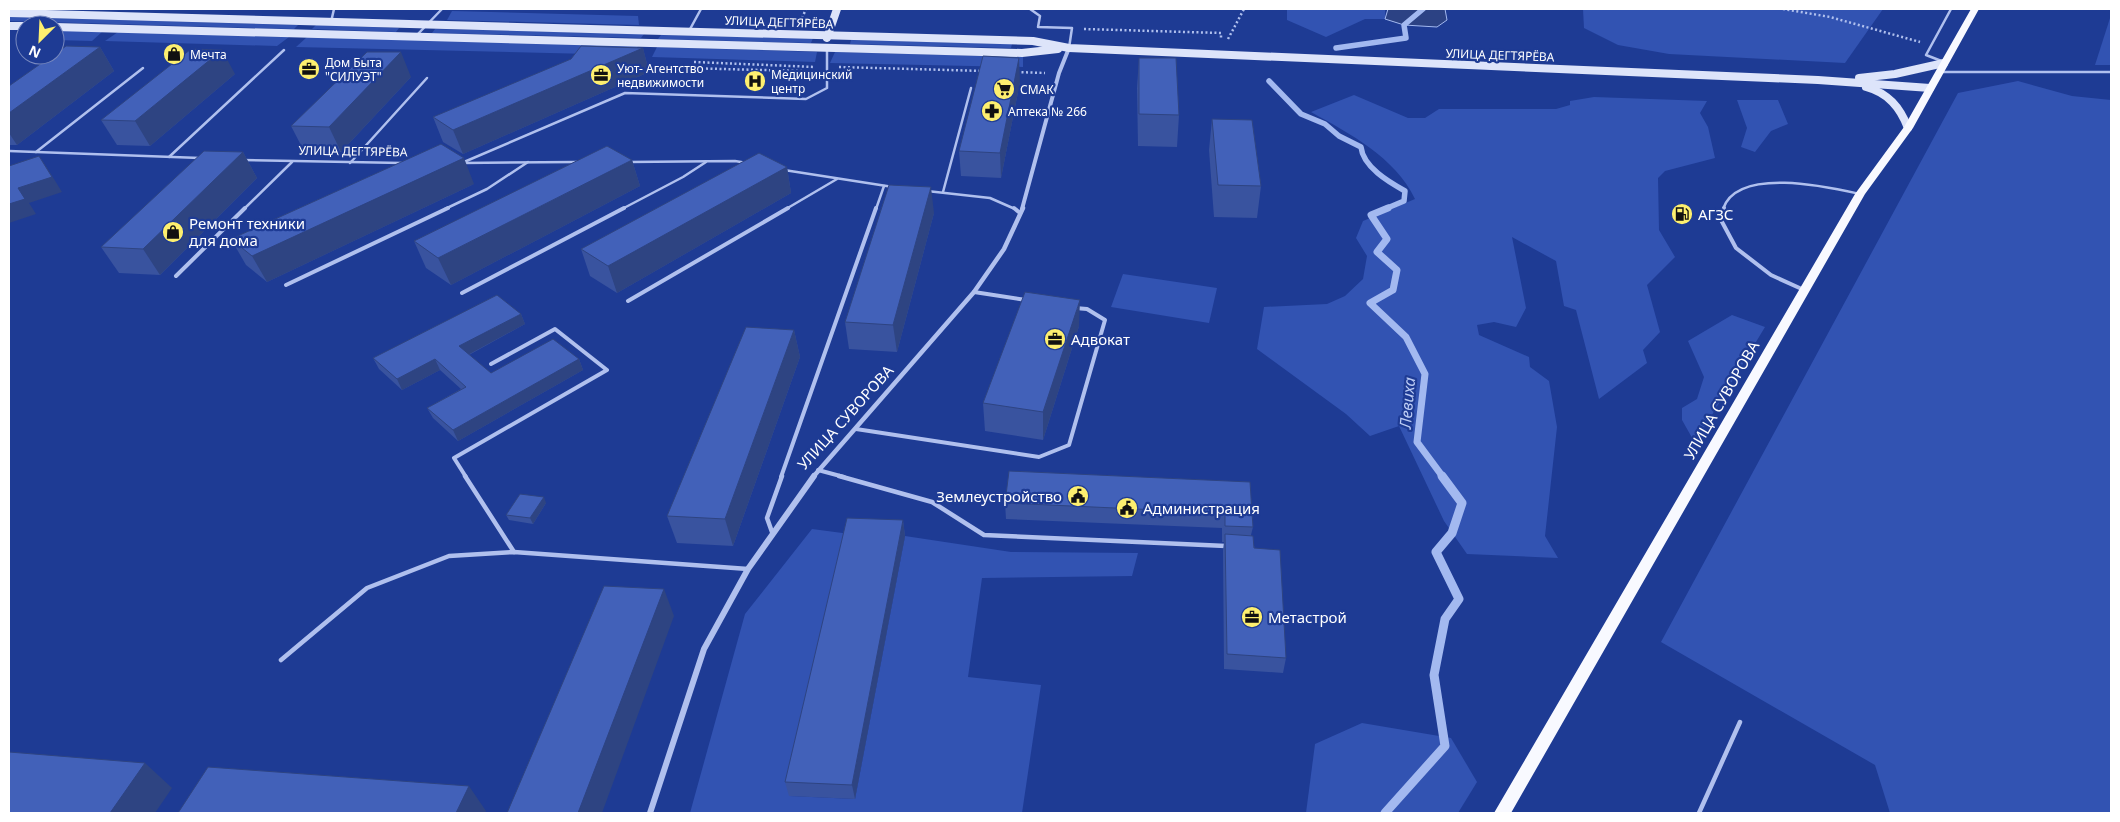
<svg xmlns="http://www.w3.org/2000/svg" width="2120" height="822" font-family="'Noto Sans',sans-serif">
  <rect width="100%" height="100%" fill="#1e3b94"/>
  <g fill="#3253b2">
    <polygon points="1287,9 1385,9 1385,19 1365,19 1326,37 1287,20"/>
    <polygon points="1583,9 1883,9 1845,63 1669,54 1618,45 1584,28"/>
    <polygon points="452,11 638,16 639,25 447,20"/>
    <polygon points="2111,15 2111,65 2095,65"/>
    <polygon points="9,17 298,25 294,29 9,21"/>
    <polygon points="316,25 399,28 396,32 312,29"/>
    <polygon points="435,29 644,34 641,38 432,33"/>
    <polygon points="55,30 103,31 92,41 55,40"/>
    <polygon points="118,32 289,37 277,46 105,41"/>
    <polygon points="661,35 813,38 811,43 658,39"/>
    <polygon points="307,37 638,46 632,55 296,47"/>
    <polygon points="851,40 1012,44 1011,48 850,44"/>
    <polygon points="657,47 817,52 815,62 652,57"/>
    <polygon points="835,52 1023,57 1023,67 830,63"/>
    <polygon points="2018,81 2072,96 2111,100 2111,813 1890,813 1875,765 1661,642 1958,93"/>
    <path d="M1354,95L1408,118H1425L1439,109H1556L1570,105V101L1594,97L1707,101L1700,113L1708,127L1715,158L1665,171L1658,178L1659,230L1675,257L1647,285L1660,332L1643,350L1647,363L1599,399L1576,310L1564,306L1556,261L1512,237L1526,308L1516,327L1494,322L1477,325L1479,335L1529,357L1530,367L1549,381L1557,427L1545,536L1558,558L1467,554L1444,521L1399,426L1370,436L1346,414L1257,349L1264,307L1327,304L1345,296L1363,279L1367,256L1356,238L1363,221L1415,199C1395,157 1350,134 1311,112Z"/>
    <polygon points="1737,100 1778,100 1788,124 1771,131 1755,152 1741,147 1747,128"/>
    <polygon points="1123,274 1217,288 1209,323 1111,307"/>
    <polygon points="1732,315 1765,327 1695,443 1682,420 1682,408 1697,399 1704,377 1688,341"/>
    <polygon points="812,529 850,534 790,796 855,799 905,536 1011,552 1138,553 1132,576 982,578 968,677 1041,685 1022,813 690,813 745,614"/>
    <polygon points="1362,723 1451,738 1477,782 1458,813 1306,813 1315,744"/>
  </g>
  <polygon fill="#2c4284" stroke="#a3b9f0" points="1388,9 1445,9 1447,20 1437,27 1404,25 1385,19"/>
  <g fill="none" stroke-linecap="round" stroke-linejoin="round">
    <g stroke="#a3b9f0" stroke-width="5.5">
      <polyline points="1336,48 1406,38 1404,25 1423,9"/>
      <path d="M1269,81L1301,114L1325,124L1339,136L1361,147C1363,167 1389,182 1405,191L1404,201L1385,209"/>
    </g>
    <polyline stroke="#a3b9f0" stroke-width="7" points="1388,208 1371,215 1387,239 1377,252 1397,270 1393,290 1370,303 1406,337 1425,374 1417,442 1443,477"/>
    <polyline stroke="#a3b9f0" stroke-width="9" points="1385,813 1445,746 1434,675 1445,619 1459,599 1436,552 1452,533 1462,503 1442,476"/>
    <g stroke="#b0c0ee" stroke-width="2.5" stroke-dasharray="2 2.5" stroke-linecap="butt">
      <polyline points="1783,9 1830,17 1920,42"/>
      <polyline points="802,18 806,9"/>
      <polyline points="1084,29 1221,33 1221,39"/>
      <polyline points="1228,39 1244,9"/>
      <polyline points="694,62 815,67"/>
      <polyline points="643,67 802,71"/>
      <polyline points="839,67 983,71"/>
      <polyline points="1017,72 1045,73"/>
    </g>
    <g stroke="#b0c0ee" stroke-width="2.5">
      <polyline points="1030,9 1040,16 1038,27 1072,28 1069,48"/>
      <polyline points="331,22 334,9"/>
      <polyline points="689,31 701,9"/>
      <polyline points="416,36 442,9"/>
      <polyline points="1944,62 1926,55 1951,9"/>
      <polyline points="1940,72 2111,72"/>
      <polyline points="9,151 200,158"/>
      <polyline points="36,152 143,68"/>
      <polyline points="169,157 284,50"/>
      <polyline points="242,160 402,163"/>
      <polyline points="464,162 625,93 806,99 827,88 827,48"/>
      <polyline points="629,162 735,161 747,163"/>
      <polyline points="350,163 427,78"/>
      <polyline points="462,163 577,162"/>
      <polyline points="784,170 893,187"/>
      <polyline points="927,191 990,198 1015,209"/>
      <polyline points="943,192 971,88"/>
      <polyline points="244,209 292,162"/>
      <polyline points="445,209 487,189 528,162"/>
      <polyline points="622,209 683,177 706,162"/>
      <polyline points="786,209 837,179"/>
      <polyline points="876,209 884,186"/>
      <path d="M1723,209C1737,166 1829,187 1860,194"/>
    </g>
    <g stroke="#b0c0ee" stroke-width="4">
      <polyline points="1014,208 1020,213"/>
      <polyline points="1724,208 1721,220 1736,248 1771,275 1804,290"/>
      <polyline points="176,276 245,208"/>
      <polyline points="286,285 448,208"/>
      <polyline points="974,292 1026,300"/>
      <polyline points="462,293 624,208"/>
      <polyline points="628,301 788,208"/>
      <polyline points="856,429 1039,457 1069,445 1105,320 1087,309 1075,308"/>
      <polyline points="818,470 844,477"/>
      <polyline points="466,477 454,458 607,370 555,329 491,364"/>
      <polyline points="781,477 876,208"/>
    </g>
    <g stroke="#b0c0ee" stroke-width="4.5">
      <polyline points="465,476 514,552"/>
      <polyline points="839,476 932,502 984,535 1226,546"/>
      <polyline points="772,532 767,518 782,476"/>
      <polyline points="281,660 367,588 449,556 514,552 748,569"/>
      <polyline points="1699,813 1740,722"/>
    </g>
    <polyline stroke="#b0c0ee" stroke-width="4" points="1022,209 1059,73 1069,48"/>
    <polyline stroke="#b0c0ee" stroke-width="4.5" points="813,477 974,292 1004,249 1023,208"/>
    <polyline stroke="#b0c0ee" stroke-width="6" points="650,813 704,649 748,569 814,476"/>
    <g stroke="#dde4fa" stroke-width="8">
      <polyline points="9,13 1033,41 1069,48 1818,80 1930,88"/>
      <polyline points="9,26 25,26"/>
      <polyline points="55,27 1022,53 1058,49"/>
      <polyline points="827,38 837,9"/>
      <polyline points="1859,78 1895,74 1944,63"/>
      <path d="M1866,87C1888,93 1900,107 1908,128"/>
    </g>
    <polygon fill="#f8f9ff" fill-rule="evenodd" points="1971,9 1979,9 1913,128 1865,194 1511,813 1494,813 1855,194 1904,127"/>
  </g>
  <g fill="#39539f">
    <polygon points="100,47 114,71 17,145 9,145 9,86"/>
    <polygon points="643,48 649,72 463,154 443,142 433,117"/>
    <polygon points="1139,58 1179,115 1177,147 1138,146 1137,88"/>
    <polygon points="235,74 150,146 117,145 101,120"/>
    <polygon points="411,77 341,152 304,151 291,126"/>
    <polygon points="1020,82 1001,178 961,176 959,151"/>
    <polygon points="1212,119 1261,186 1257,218 1214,217 1209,150"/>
    <polygon points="243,152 257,178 160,275 119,273 101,247"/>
    <polygon points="632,160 640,186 451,285 426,268 414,241"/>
    <polygon points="787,167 791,193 617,293 590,276 581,249"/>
    <polygon points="474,184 267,282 246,265 231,239"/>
    <polygon points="934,213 897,352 849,349 845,322"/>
    <polygon points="521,314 525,324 469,355 491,373 579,359 583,370 458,441 433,418 427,408 461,389 440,370 402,390 379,369 373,358"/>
    <polygon points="1079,326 1043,440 985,431 983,403"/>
    <polygon points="794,330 800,357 733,546 677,543 667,516"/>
    <polygon points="1250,482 1253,527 1251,535 1286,658 1283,673 1224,669 1223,550 1224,542 1222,542 1222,528 1006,519 1005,503"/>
    <polygon points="546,503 533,524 509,520 506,515"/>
    <polygon points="903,520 905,536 855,799 789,796 785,782"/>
  </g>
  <g fill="#2e4482">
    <polygon points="100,47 114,71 17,145 9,133 9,113"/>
    <polygon points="643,48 649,72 463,154 453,130"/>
    <polygon points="222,50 235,74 150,146 135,121"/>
    <polygon points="401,52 411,77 341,152 329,127"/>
    <polygon points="1019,58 1020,82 1001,178 1000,153"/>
    <polygon points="243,152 257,178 160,275 143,249"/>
    <polygon points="39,156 49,171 62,192 29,203 36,214 9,223 9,204"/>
    <polygon points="464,158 474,184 267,282 252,256"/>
    <polygon points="632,160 640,186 451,285 438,258"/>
    <polygon points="787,167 791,193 617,293 608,266"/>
    <polygon points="931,187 934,213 897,352 893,325"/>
    <polygon points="1080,300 1079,326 1043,440 1043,412"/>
    <polygon points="521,314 525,324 464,357 459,346"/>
    <polygon points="794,330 800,357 733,546 725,519"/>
    <polygon points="435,359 440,370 402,390 397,379"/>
    <polygon points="579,359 583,370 458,441 453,430"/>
    <polygon points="544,497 546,503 533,524 530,518"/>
    <polygon points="903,520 905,536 855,799 852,785"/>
    <polygon points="664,589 674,616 602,813 578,813"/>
    <polygon points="145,763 172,788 155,813 110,813"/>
    <polygon points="469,786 486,811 485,813 456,813"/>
  </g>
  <g fill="#4261b9" stroke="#2e4482">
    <polygon points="66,46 100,47 9,113 9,86 53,55 55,55 55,54"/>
    <polygon points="581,46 643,48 453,130 433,117 571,59"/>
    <polygon points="191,49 222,50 135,121 101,120"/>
    <polygon points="367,52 401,52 329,127 291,126"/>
    <polygon points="983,56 1019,58 1000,153 959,151"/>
    <polygon points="1139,58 1176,58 1179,115 1139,114"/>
    <polygon points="1212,119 1252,120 1261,186 1218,185"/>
    <polygon points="441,144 464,158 252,256 231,239"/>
    <polygon points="607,146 632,160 438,258 414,241"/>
    <polygon points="204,151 243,152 143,249 101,247"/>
    <polygon points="759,153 787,167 608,266 581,249"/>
    <polygon points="39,156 52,177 18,188 25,199 9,204 9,166"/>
    <polygon points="889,185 931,187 893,325 845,322"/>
    <polygon points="1025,292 1080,300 1043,412 983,403"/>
    <polygon points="497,295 521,314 459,346 491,373 553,339 579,359 453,430 427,408 466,387 435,359 397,379 373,358"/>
    <polygon points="746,327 794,330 725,519 667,516"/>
    <polygon points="1009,471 1250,482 1253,527 1225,526 1225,513 1005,503"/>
    <polygon points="520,494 544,497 530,518 506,515"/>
    <polygon points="847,518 903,520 852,785 785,782"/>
    <polygon points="1225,534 1253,536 1254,548 1280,550 1286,658 1227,654"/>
    <polygon points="604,586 664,589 578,813 507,813"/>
    <polygon points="9,752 145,763 110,813 9,813"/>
    <polygon points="208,767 469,786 456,813 178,813"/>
  </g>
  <defs>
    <g id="shop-disc" transform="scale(1.125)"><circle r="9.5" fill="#fdef6f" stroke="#1e3b94"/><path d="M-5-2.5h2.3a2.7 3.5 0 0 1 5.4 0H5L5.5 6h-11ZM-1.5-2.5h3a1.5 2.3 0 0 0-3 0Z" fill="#111"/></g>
    <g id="office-disc" transform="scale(1.125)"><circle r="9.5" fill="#fdef6f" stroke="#1e3b94"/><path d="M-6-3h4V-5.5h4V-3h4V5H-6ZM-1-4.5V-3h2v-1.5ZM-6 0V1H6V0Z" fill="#111"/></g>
    <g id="hospital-disc" transform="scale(1.125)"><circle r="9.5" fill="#fdef6f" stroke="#1e3b94"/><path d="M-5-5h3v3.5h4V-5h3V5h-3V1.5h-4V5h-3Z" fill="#111"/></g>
    <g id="supermarket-disc" transform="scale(1.125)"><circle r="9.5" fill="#fdef6f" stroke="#1e3b94"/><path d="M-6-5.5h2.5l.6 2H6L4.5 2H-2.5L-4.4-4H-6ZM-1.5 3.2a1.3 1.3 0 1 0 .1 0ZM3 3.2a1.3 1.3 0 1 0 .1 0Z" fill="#111"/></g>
    <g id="pharmacy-disc" transform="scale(1.125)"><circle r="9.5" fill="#fdef6f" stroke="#1e3b94"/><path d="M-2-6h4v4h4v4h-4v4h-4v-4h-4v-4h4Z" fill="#111"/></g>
    <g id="fuel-disc" transform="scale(1.125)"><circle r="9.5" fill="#fdef6f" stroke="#1e3b94"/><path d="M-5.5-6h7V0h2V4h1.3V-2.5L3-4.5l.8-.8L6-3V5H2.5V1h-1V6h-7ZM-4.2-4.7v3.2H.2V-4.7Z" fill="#111"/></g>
    <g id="civic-disc" transform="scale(1.125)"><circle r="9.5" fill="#fdef6f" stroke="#1e3b94"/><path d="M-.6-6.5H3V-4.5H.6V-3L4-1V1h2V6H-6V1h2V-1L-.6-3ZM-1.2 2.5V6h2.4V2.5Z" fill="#111"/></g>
  </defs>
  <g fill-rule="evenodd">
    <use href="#shop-disc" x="174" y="54"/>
    <use href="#office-disc" x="309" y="69"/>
    <use href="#office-disc" x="601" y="75"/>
    <use href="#hospital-disc" x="755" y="81"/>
    <use href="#supermarket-disc" x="1004" y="89"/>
    <use href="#pharmacy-disc" x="992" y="111"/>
    <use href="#fuel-disc" x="1682" y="214"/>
    <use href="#shop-disc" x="173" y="232"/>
    <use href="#office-disc" x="1055" y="339"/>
    <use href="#civic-disc" x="1078" y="496"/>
    <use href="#civic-disc" x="1127" y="508"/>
    <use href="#office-disc" x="1252" y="617"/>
  </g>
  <g text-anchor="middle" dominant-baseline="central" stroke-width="4.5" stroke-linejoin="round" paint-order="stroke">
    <g font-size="12" fill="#fff" stroke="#1e3b94">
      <text transform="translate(779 22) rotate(2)">УЛИЦА ДЕГТЯРЁВА</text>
      <text transform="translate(1500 55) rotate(2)">УЛИЦА ДЕГТЯРЁВА</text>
      <text transform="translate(353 151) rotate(1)">УЛИЦА ДЕГТЯРЁВА</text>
    </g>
    <g font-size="12" fill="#fff" stroke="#1e3b94" text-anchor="start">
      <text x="190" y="54">Мечта</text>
      <text x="325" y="62">Дом Быта<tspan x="325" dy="14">"СИЛУЭТ"</tspan></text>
      <text x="617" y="68">Уют- Агентство<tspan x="617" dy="14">недвижимости</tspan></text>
      <text x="771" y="74">Медицинский<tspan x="771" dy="14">центр</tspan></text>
      <text x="1020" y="89">СМАК</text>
      <text x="1008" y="111">Аптека № 266</text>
    </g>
    <g font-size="15" fill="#fff" stroke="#1e3b94" text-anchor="start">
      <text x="1698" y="214">АГЗС</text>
      <text x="189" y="223">Ремонт техники<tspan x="189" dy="17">для дома</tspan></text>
      <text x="1071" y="339">Адвокат</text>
      <text x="1062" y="496" text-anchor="end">Землеустройство</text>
      <text x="1143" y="508">Администрация</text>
      <text x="1268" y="617">Метастрой</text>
    </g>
    <g font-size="15" fill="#fff" stroke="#1e3b94">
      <text transform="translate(1721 400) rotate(-60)">УЛИЦА СУВОРОВА</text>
      <text transform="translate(845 417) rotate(-48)">УЛИЦА СУВОРОВА</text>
    </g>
    <g font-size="16" font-style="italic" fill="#bcccf5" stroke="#1e3b94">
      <text transform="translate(1407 403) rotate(-85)">Левиха</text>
    </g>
  </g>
  <rect width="2120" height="822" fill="none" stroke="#ffffff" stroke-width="20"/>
  <g transform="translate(40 40) rotate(204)"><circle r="24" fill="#1e3b94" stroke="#7889bf"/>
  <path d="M0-4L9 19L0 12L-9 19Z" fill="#fdef6f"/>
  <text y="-8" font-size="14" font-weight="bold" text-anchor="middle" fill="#ffffff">N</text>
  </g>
</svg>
